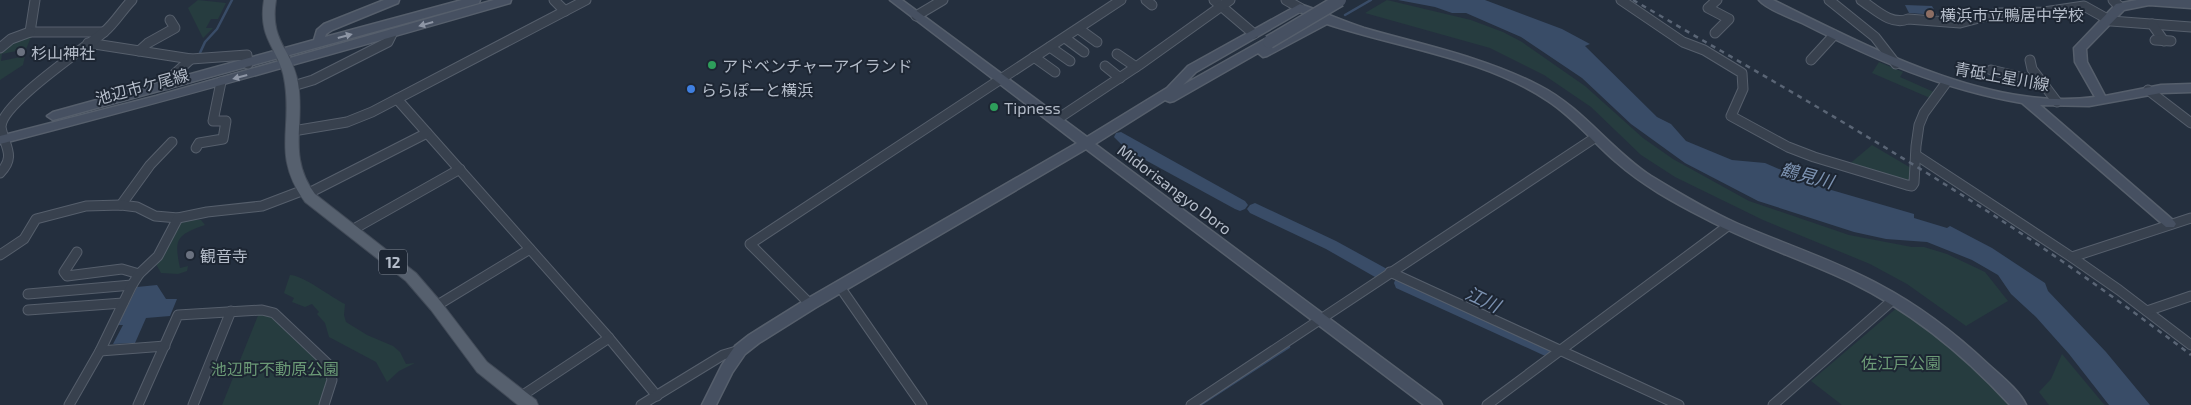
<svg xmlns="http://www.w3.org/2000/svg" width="2191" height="405" font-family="'Exo 2','Noto Sans JP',sans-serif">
  <rect width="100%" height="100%" fill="#242f3e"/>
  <g fill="#263c3f">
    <polygon points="198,0 226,3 218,19 211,19 206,28 213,28 203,38 188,8"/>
    <polygon points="1387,0 1471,20 1503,32 1522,42 1585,86 1643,138 1673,159 1749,201 1849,235 1912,247 1924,247 1947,254 1985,272 2008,301 1966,326 1907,284 1870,264 1763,220 1675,177 1641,155 1591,107 1544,75 1490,48 1365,13"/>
    <polygon points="32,35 26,49 2,54 1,61 25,56 23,65 0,80 0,50 11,42"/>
    <polygon points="1879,62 1903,72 1900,77 1934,92 1930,98 1872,73"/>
    <polygon points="1872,145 1911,168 1911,182 1847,166"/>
    <path d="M183,219L201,220L205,225C176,235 174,239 180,268L188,266L187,271L178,274L161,273L156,264L175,227Z"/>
    <path d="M290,275C303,275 332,298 345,304L344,315L346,322L367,335L393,346L400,352L406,364L415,363L399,371L387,382L376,362L329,337L325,323L317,314L319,312L312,304L305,307L292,302L294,298L284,293Z"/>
    <path d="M1899,306C1937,335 1980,365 2008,405H1842L1811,381Z"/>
    <polygon points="259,313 271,316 325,367 330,382 320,405 222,405"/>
    <polygon points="2062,354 2102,402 2105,405 2049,405 2039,392 2051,379"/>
  </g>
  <g fill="#394c67">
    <polygon points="1398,0 1485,0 1562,29 1590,44 1585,46 1657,117 1671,124 1686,141 1732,160 1765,163 1821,187 1914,214 1914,218 1947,228 1950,226 1992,248 2045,283 2048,291 2106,352 2150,405 2109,405 2069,354 2036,317 2011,294 1998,275 1972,260 1927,242 1886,239 1854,232 1758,201 1685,163 1631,124 1582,78 1521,37 1466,13 1452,13 1435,7"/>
    <polygon points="1905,5 1932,6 1937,15 1909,13"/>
    <polygon points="157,285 166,299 177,299 170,316 146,318 135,343 113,344 123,325 118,325 137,287"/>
  </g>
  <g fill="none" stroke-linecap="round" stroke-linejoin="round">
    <g stroke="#394c67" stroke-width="2.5">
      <polyline points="1345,15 1371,0"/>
      <polyline points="199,55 205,42 217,29 232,0"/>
      <polyline points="1200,405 1289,347"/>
    </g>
    <g fill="#394c67" fill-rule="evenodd">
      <polygon points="1121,132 1245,201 1248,205 1245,209 1240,211 1235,209 1127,150 1114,137 1116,133"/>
      <polygon points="1255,203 1336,241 1387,269 1389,273 1387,277 1381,279 1375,277 1326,249 1250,213 1247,209 1250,205"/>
      <polygon points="1402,277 1555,345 1557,350 1555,355 1549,357 1543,355 1396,288 1394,283 1396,278"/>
    </g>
    <g stroke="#565f6c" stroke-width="11">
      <g id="street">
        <polyline points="35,0 30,32 104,32"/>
        <polyline points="554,0 565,11"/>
        <polyline points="1146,0 1152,5"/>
        <polyline points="1214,0 1254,34"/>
        <polyline points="1286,0 1300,8"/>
        <polyline points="1621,0 1683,42 1704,50 1742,73 1743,89 1731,116 1788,147 1814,157 1907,185 1912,186 1914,183 1916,146 1919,125 1924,113 1946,83"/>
        <polyline points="1829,0 1875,37 1896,64"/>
        <path d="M1861,0C1875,9 1891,26 1908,19L1960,23L1998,13L2044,12L2084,6L2111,21L2191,27"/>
        <polyline points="2113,0 2120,7"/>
        <polyline points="916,16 943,0"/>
        <polyline points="2152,24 2164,41"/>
        <polyline points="1079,29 1097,42"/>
        <polyline points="1715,33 1729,19 1708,8 1717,0"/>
        <polyline points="1065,38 1084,52"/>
        <polyline points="2155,40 2171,41"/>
        <polyline points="88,43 191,59 247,55 248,64"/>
        <polyline points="1050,47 1070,61"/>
        <polyline points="0,48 11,39 30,32"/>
        <polyline points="139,51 148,43 175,28 170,20"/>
        <polyline points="1117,54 1136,67"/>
        <polyline points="1034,57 1055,72"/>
        <polyline points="1811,60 1834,35"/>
        <polyline points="2030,60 2032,69 2057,102"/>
        <polyline points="1105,66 1120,78"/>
        <polyline points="1991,70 2041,82"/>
        <polyline points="167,85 170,78 191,59"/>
        <polyline points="293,86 313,80 388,42 392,34"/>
        <polyline points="2148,90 2191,123"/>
        <polyline points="397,99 609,338 657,396"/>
        <polyline points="1056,120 1139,65 1230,0"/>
        <polyline points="293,131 347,122 372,112 586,0"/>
        <polyline points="196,148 199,143 223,139 226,121 213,121 221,82"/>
        <polyline points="1916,155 2073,258 2119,290 2191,345"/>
        <path d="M0,173C17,156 4,146 1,127C1,104 85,48 104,32C115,23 122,10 132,0"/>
        <polyline points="307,194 427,133"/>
        <polyline points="121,205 150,165 172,142"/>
        <polyline points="352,230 460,169"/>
        <polyline points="77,252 64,272 67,276 122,269 139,274"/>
        <polyline points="0,255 24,239 36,219 86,206 121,205 137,207 155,216 178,218"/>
        <polyline points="2072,257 2191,218"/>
        <polyline points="1390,272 1679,405"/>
        <polyline points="840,287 922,405"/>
        <polyline points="28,294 132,285"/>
        <polyline points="810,304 750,244 1121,0"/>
        <polyline points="436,306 530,249"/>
        <polyline points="28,310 123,303"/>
        <polyline points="2147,311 2191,296"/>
        <polyline points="100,351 165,346"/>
        <polyline points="520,397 609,338"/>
        <polyline points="69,405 100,351 132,285 139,274 158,256 178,218 207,212 262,206 304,190"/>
        <polyline points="138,405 178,315 262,310 274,313 329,365 332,380 324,405"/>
        <polyline points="193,405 231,311"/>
        <polyline points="641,405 723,355 740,350"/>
        <polyline points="1191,405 1596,137"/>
        <polyline points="1487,405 1729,225"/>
        <polyline points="1773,405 1894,299"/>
      </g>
    </g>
    <g stroke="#565f6c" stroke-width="3">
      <g id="secondary">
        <polygon points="384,0 399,0 398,3 332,30 326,34 325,37 462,0 480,0 479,3 53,120 47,116 53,112 314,40 317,30 324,24"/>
        <path d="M494,0H511L510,3C340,52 171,100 0,144V136L156,96Z"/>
        <path d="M890,0H902L1087,137L1167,88L1188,66L1300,4C1321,11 1342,21 1364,28C1423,45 1484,57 1540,86C1583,108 1611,150 1651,176C1679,193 1707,210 1736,223C1784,244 1834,260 1880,285C1920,306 1956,334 1989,365C2001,376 2019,390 2026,405H2010C1964,355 1912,312 1850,282C1802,259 1750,243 1704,218C1673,202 1642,185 1616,162C1593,142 1574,118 1548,101C1484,58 1399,48 1327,24L1267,56L1263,57L1258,53L1174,101L1170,102L1165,100L1095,144L1440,401L1442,405H1424L1086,149L815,308L759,343L745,354L732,373L716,405H702L722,365L735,346L749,335L805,300L1077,143ZM1300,12L1317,20L1275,42L1273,39H1265L1183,85L1196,72Z"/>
        <path d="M1759,0H1773C1865,45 1989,112 2095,97L2075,62L2074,48L2116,4L2137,0H2191V8L2149,5L2124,10L2086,49L2087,62L2105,96L2161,85L2191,84V92L2161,93L2089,106L2040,105L2174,221L2176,224L2174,227H2166L2022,103C1944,90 1873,59 1802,23C1791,18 1766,9 1759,0Z"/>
      </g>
    </g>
    <g stroke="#414a57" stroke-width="2">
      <path id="primary" d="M264,0H276C269,42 292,48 298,83C305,125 287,156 315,194L416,273L441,302L487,362L536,400L538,405H518L477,372L431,310L406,281L305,202C272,155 292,132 285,84C281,49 257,42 264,0Z"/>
    </g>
    <use href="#street" stroke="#38414e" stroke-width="9"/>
    <use href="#secondary" fill="#465061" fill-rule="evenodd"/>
    <use href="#primary" fill="#56606e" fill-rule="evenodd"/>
    <path stroke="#5a6575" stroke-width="2.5" stroke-dasharray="5 5" stroke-linecap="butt" d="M1633,0C1752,69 1872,137 1987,211C2057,256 2125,305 2191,355"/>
    <g stroke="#565f6c" stroke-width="15" stroke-linecap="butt">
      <polyline id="secondary-bridge" points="1269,42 1340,0"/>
    </g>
    <use href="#secondary-bridge" stroke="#465061" stroke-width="12"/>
  </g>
  <defs><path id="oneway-solid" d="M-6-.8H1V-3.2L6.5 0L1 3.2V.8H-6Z" transform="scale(1.25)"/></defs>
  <g fill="#8e96a5">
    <use href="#oneway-solid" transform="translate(426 24) rotate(164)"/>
    <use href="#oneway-solid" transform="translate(345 36) rotate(-15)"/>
    <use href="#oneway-solid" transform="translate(240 77) rotate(165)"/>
  </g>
  <circle fill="#8d6e63" stroke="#1d2633" stroke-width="2" cx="1930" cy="14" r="5"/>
  <g fill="#6b7280" stroke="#1d2633" stroke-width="2">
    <circle cx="21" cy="52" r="5"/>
    <circle cx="190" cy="255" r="5"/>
  </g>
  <g fill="#2e9e5b" stroke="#1d2633" stroke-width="2">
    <circle cx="712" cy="65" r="5"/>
    <circle cx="994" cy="107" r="5"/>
  </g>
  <circle fill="#3f7fe0" stroke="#1d2633" stroke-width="2" cx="691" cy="89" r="5"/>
  <g text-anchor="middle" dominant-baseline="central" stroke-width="4" stroke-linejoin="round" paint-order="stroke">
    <rect fill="#1d2633" stroke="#878f9c" stroke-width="1" x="379" y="249.5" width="28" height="25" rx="4"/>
    <g font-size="15" font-weight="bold" fill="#b4bcc9">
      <text x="393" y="262">12</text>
    </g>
    <g font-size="16" fill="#b4bcc9" stroke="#1d2633" text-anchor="start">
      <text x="1940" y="14">横浜市立鴨居中学校</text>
      <text x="31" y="52">杉山神社</text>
      <text x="722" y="65">アドベンチャーアイランド</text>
      <text x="701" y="89">ららぽーと横浜</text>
      <text x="1004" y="107">Tipness</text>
      <text x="200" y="255">観音寺</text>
    </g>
    <g font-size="16" fill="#b4bcc9" stroke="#1d2633">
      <text transform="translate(2002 76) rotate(10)">青砥上星川線</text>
      <text transform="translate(142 86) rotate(-15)">池辺市ケ尾線</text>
      <text transform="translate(1175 189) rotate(37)">Midorisangyo Doro</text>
    </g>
    <g font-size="16" fill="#6b9a76" stroke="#1d2633">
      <text x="1901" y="362">佐江戸公園</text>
      <text x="275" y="368">池辺町不動原公園</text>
    </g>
    <g font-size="18" font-style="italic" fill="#7c92b1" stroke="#1d2633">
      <text transform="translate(1807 175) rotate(15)">鶴見川</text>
      <text transform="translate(1483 299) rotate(25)">江川</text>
    </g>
  </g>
</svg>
